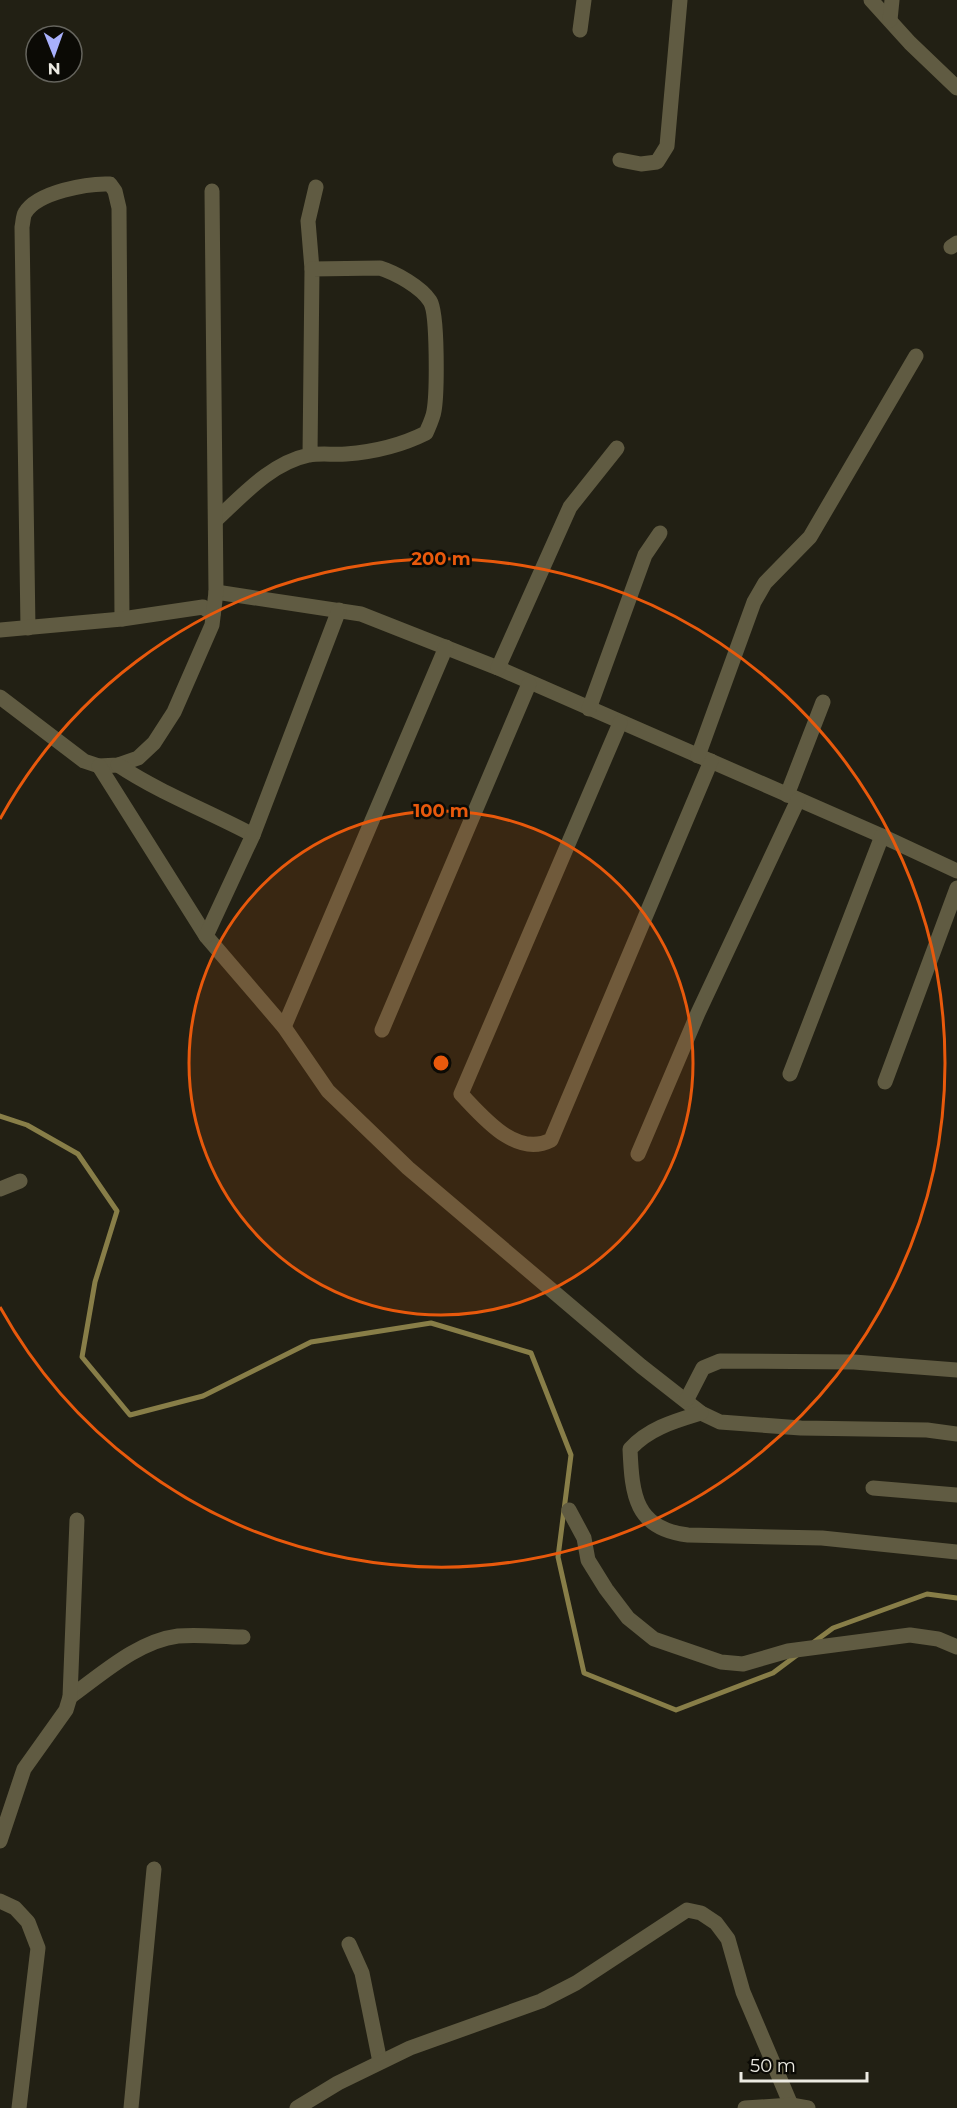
<svg xmlns="http://www.w3.org/2000/svg" width="957" height="2108" font-family="Montserrat,sans-serif">
  <rect width="100%" height="100%" fill="#222014"/>
  <g fill="none" stroke-linecap="round" stroke-linejoin="round">
    <g stroke="#887e48" stroke-width="5">
      <polyline points="0,1116 27,1125 78,1154 117,1211 95,1282 82,1357 130,1415 203,1396 311,1342 431,1323 531,1353 571,1455 558,1557 584,1673 676,1710 773,1673 797,1655"/>
      <polyline points="814,1642 833,1628 927,1594 957,1598"/>
    </g>
    <g stroke="#605b42" stroke-width="15">
      <polyline points="871,0 910,43 957,88"/>
      <polyline points="890,20 892,0"/>
      <polyline points="580,30 584,0"/>
      <polyline points="620,160 641,164 657,162 667,146 680,0"/>
      <polyline points="951,247 957,243"/>
      <polyline points="312,269 308,221 316,187"/>
      <path d="M216,520C243,495 271,463 309,455C321,453 334,455 346,454C373,452 402,445 426,433C429,426 433,418 434,411C437,394 438,313 430,301C421,287 396,273 380,268L312,269L310,455"/>
      <polyline points="216,592 361,614 498,668 882,836 957,871"/>
      <path d="M28,628L22,227C23,223 23,216 25,213C37,192 88,183 110,184L115,191L119,208L122,619"/>
      <polyline points="0,630 122,619 203,607 213,614"/>
      <polyline points="498,668 570,507 617,448"/>
      <polyline points="0,697 84,761 99,766 118,765 138,758 154,743 174,712 212,625 216,592 212,191"/>
      <polyline points="589,709 645,555 660,533"/>
      <path d="M620,723L461,1094C483,1117 516,1158 551,1140L711,761"/>
      <polyline points="698,756 754,602 765,583 810,537 916,356"/>
      <path d="M118,765C160,793 208,811 253,835"/>
      <polyline points="99,766 206,936 284,1027 328,1091 408,1168 641,1366 701,1413 720,1422 801,1428 927,1430 957,1434"/>
      <polyline points="787,795 823,702"/>
      <polyline points="206,936 253,835 339,610"/>
      <polyline points="284,1027 446,647"/>
      <polyline points="382,1030 529,684"/>
      <polyline points="790,1074 882,836"/>
      <polyline points="885,1082 957,888"/>
      <polyline points="638,1154 698,1013 798,800"/>
      <polyline points="0,1189 20,1181"/>
      <polyline points="687,1399 703,1368 720,1361 854,1362 957,1370"/>
      <path d="M701,1413C675,1421 649,1428 630,1449C632,1495 635,1529 688,1535L822,1538L957,1552"/>
      <polyline points="873,1488 957,1495"/>
      <polyline points="569,1510 584,1538 588,1560 606,1589 628,1618 654,1639 721,1662 743,1664 788,1651 910,1635 938,1639 957,1647"/>
      <path d="M70,1697C102,1674 138,1641 178,1636C199,1634 222,1637 243,1637"/>
      <polyline points="0,1841 24,1769 66,1710 70,1697 77,1520"/>
      <polyline points="0,1901 15,1908 28,1922 38,1948 19,2108"/>
      <polyline points="349,1944 362,1973 380,2062"/>
      <polyline points="131,2108 154,1869"/>
      <polyline points="297,2108 338,2083 410,2048 541,2001 576,1983 687,1910 701,1913 716,1923 728,1939 743,1992 791,2105"/>
      <polyline points="745,2108 791,2105 808,2108"/>
    </g>
  </g>
  <circle cx="441" cy="1063" r="252" fill="#e8590c" fill-opacity=".12"/>
  <g fill="none" stroke="#e8590c" stroke-width="3">
    <circle cx="441" cy="1063" r="252"/>
    <path d="M0 819A504 504 0 1 1 0 1307"/>
  </g>
  <circle cx="441" cy="1063" r="9" fill="#e8590c" stroke="#0b0a05" stroke-width="3"/>
  <g font-size="18" text-anchor="middle" font-weight="bold" fill="#e8590c" stroke="#0b0a05" stroke-width="5" stroke-linejoin="round" paint-order="stroke">
    <text x="441" y="565">200 m</text>
    <text x="441" y="817">100 m</text>
  </g>
  <g transform="translate(54 54) rotate(179)"><circle r="28" fill="#0b0a05" stroke="#65645d" stroke-width="1.5"/>
  <path d="M0-4.5L10 22L0 15L-10 22Z" fill="#a8b0fc"/>
  <text y="-9" font-size="16" font-weight="bold" text-anchor="middle" fill="#eceae2">N</text>
  </g>
  <path d="M741 2072v9h126v-9" fill="none" stroke="#eceae2" stroke-width="3"/>
  <text x="750" y="2072" font-size="18" fill="#eceae2" stroke="#0b0a05" stroke-width="4.5" paint-order="stroke">50 m</text>
</svg>
